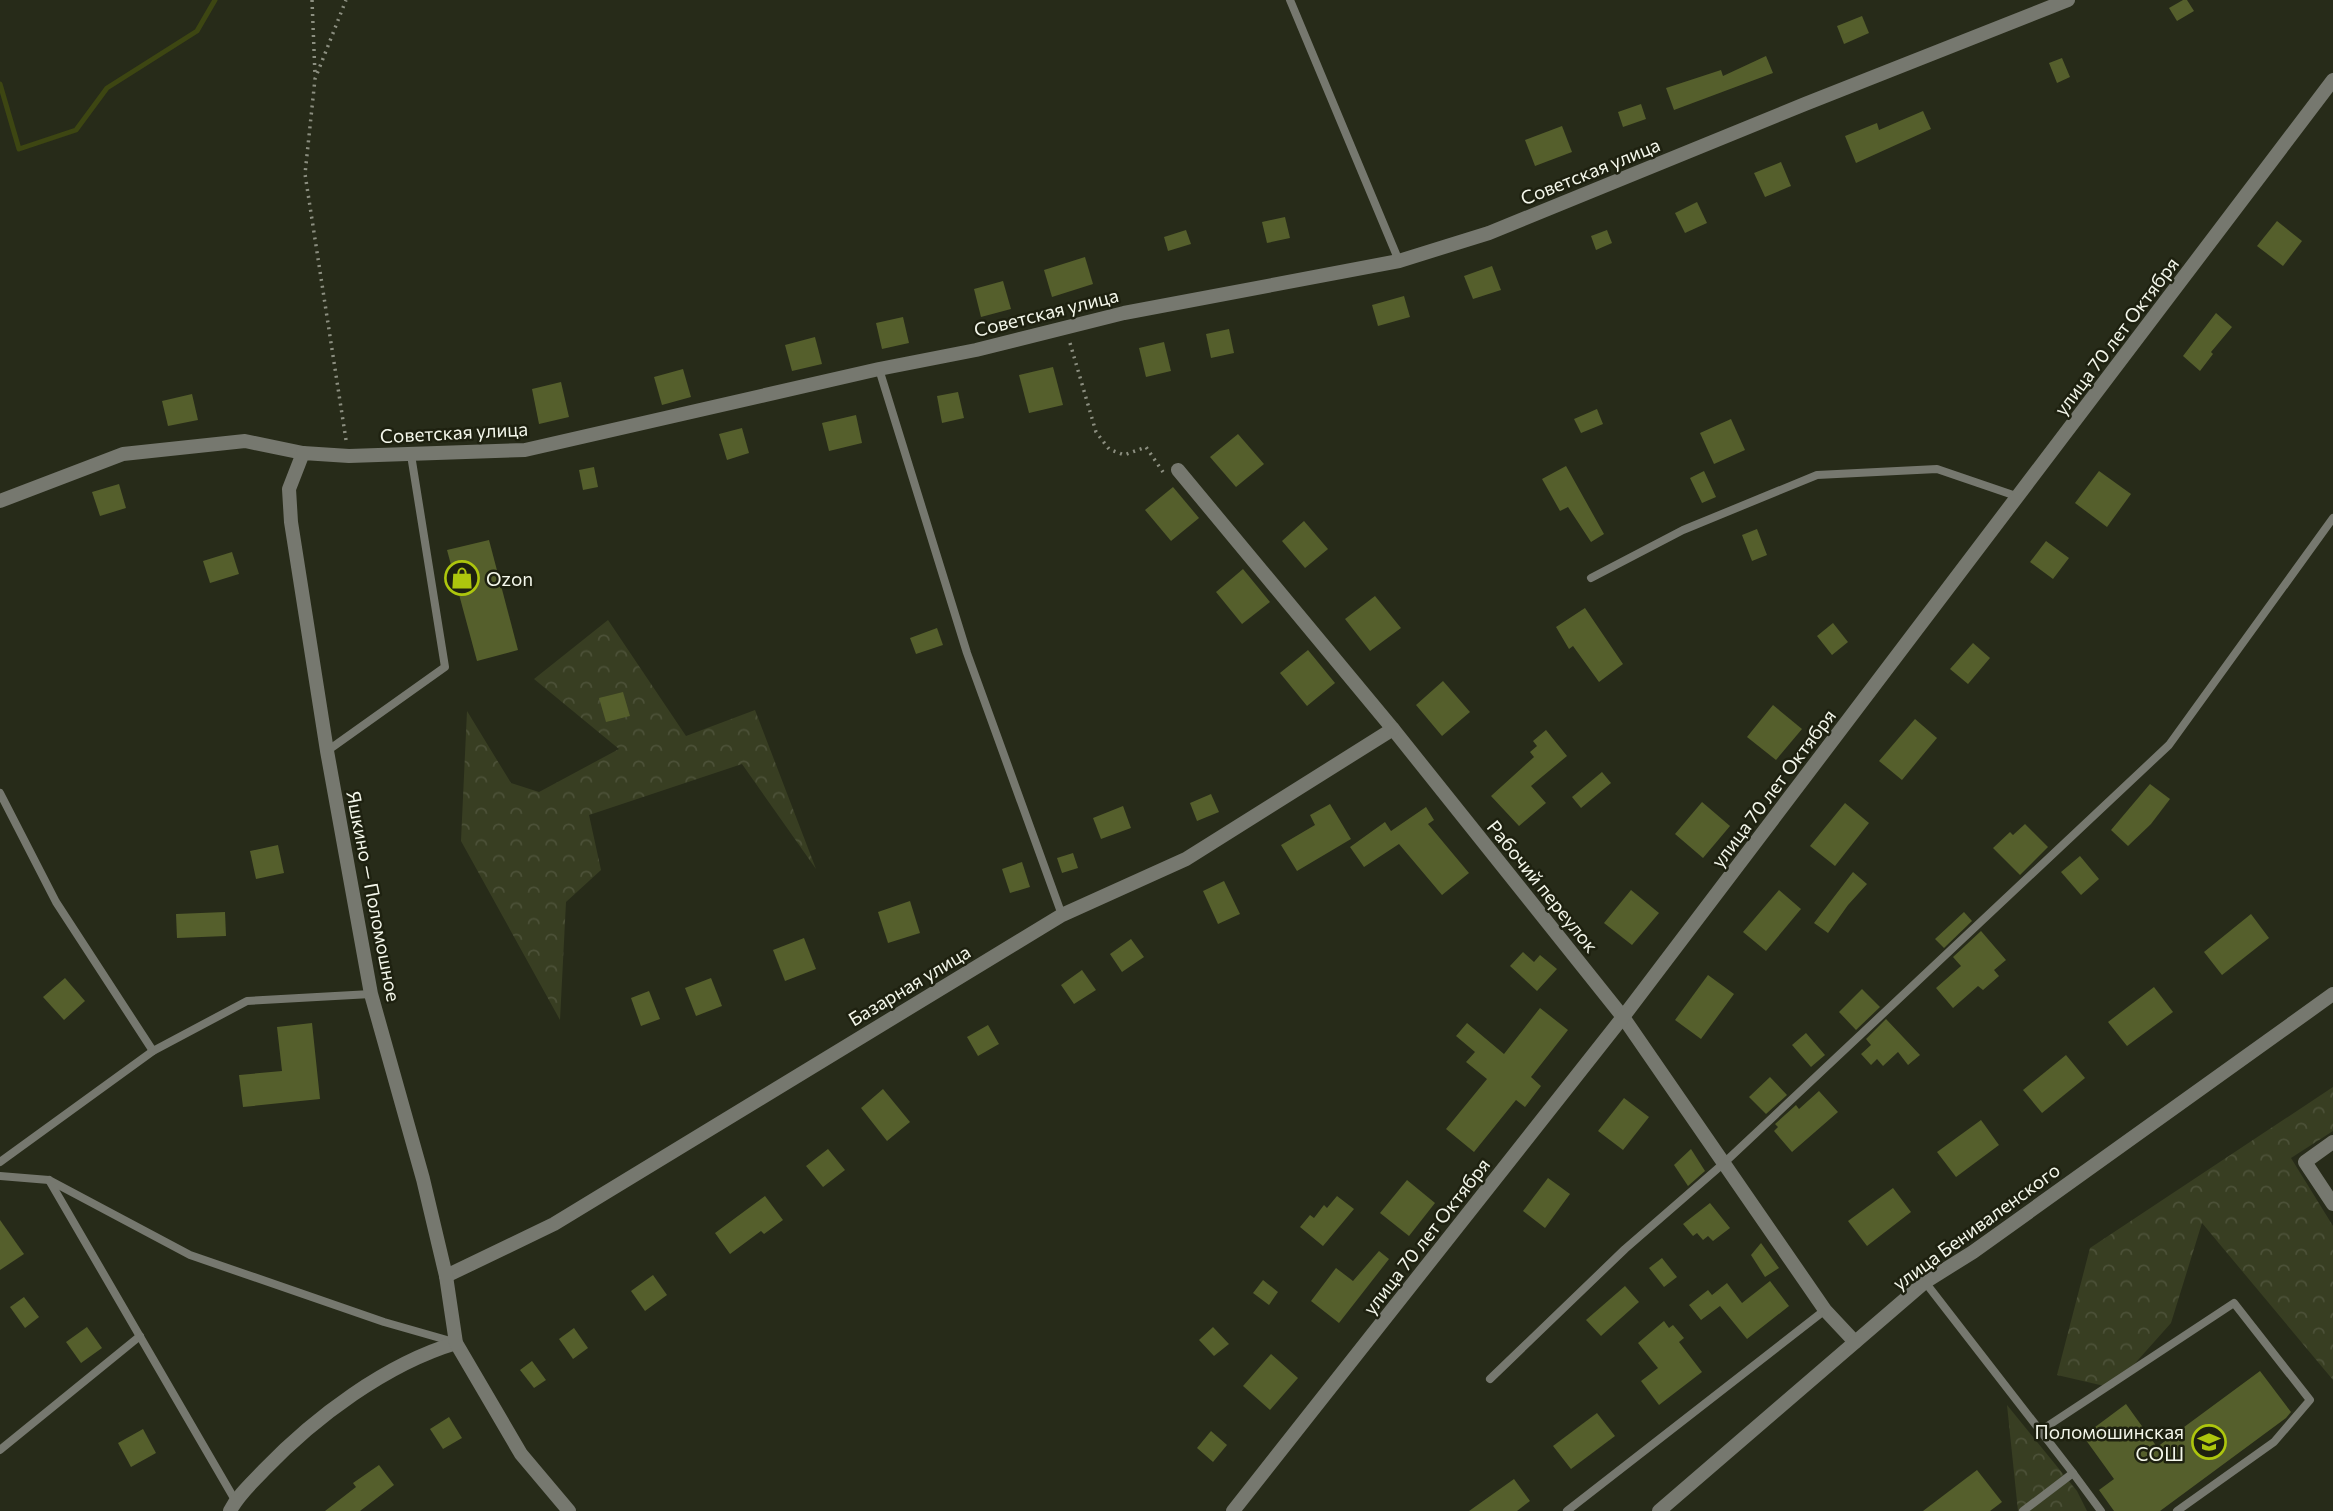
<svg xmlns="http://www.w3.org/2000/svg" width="2333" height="1511" font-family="Commissioner,sans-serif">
  <defs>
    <pattern id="forest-crowns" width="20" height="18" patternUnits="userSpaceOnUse" patternTransform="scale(1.75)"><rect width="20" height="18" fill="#383e22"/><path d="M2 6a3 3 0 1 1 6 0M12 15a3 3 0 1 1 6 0" fill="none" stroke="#4c5138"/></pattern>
  </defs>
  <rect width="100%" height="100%" fill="#272b19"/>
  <g fill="url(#forest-crowns)">
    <polygon points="608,620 686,736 755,710 816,869 742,764 589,815 601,870 566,902 560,1020 461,841 467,711 511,783 539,792 619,749 534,679"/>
    <polygon points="2333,1087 2333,1131 2291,1158 2333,1226 2333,1380 2202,1223 2171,1323 2113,1388 2057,1375 2090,1248"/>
    <polygon points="2007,1405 2077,1491 2087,1511 2018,1511"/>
  </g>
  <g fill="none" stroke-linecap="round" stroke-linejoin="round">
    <polyline stroke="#3d4612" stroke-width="5" points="0,84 19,149 76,130 107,88 197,31 215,0"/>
  </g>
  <g fill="#555f2c">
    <polygon points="2183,0 2187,0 2194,11 2177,21 2169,8"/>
    <polygon points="1862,16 1869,33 1844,44 1837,26"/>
    <polygon points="1766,56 1773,73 1674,110 1666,88 1721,70 1723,76"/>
    <polygon points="2062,58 2070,77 2057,83 2049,63"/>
    <polygon points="1641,104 1646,119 1623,127 1618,112"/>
    <polygon points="1923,111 1931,129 1856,163 1845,136 1877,123 1879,130"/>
    <polygon points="1562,126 1572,152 1535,166 1525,140"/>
    <polygon points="1781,162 1791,186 1765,197 1754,173"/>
    <polygon points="1697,202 1707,223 1685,233 1675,213"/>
    <polygon points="1285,217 1290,238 1267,243 1262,222"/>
    <polygon points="2277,221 2302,241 2283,266 2257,246"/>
    <polygon points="1186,230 1191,244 1168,251 1164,237"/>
    <polygon points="1607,230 1612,243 1596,250 1591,236"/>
    <polygon points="1085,257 1093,284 1052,297 1044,270"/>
    <polygon points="1492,266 1501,290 1473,299 1464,276"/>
    <polygon points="1003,281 1011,309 981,317 974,289"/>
    <polygon points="1404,296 1410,317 1378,326 1372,305"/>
    <polygon points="2216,313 2232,327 2211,352 2213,354 2200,371 2183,356"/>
    <polygon points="903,317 909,343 882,349 876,323"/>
    <polygon points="1229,329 1234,353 1211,358 1206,334"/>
    <polygon points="815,337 822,364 792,371 785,345"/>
    <polygon points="1164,342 1171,371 1146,377 1139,348"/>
    <polygon points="1053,367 1063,405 1029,413 1019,375"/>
    <polygon points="683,369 691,397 662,405 654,377"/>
    <polygon points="561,382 569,417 539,424 532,389"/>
    <polygon points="958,392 964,418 942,423 937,396"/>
    <polygon points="192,394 198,420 168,426 162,401"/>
    <polygon points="1597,409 1603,424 1581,433 1574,419"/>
    <polygon points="856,415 862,443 829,451 822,423"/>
    <polygon points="1731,419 1745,450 1714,464 1700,433"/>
    <polygon points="742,428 749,453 727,460 719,434"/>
    <polygon points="1238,434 1264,464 1236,487 1210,457"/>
    <polygon points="1566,466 1604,534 1591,542 1568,507 1560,511 1542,479"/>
    <polygon points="594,467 598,487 583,490 579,470"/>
    <polygon points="1704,471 1716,497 1702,503 1690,478"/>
    <polygon points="2099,471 2131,494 2107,527 2075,503"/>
    <polygon points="119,484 126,508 100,516 92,492"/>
    <polygon points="1173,487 1199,518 1171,541 1145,510"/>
    <polygon points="1304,521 1328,549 1305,568 1282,541"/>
    <polygon points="1757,529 1767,555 1752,561 1742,535"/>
    <polygon points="489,540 518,650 477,661 447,550"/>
    <polygon points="2046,541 2069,558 2053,579 2030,562"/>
    <polygon points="232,552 239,574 210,583 203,561"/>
    <polygon points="1243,569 1270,602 1242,624 1216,592"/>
    <polygon points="1375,596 1401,628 1370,651 1345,619"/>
    <polygon points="1585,608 1623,664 1599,682 1573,646 1569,649 1556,627"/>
    <polygon points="1833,623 1848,642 1832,655 1817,636"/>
    <polygon points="937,628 943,645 916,654 910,638"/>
    <polygon points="1973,643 1990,658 1968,684 1950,669"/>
    <polygon points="1308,650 1335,683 1307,706 1280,673"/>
    <polygon points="1443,681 1470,712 1442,736 1416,705"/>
    <polygon points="623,692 630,716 606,722 599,698"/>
    <polygon points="1773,705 1802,729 1776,760 1747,737"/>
    <polygon points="1915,719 1937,738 1902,780 1879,761"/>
    <polygon points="1546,730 1567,756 1531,786 1546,803 1519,826 1491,796 1534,757 1530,752 1537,746 1533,741"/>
    <polygon points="1602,772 1611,783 1581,808 1572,797"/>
    <polygon points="2150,784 2170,799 2151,824 2128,846 2111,830"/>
    <polygon points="1211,794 1219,812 1197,821 1190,803"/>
    <polygon points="1702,802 1730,826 1703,858 1675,834"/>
    <polygon points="1845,803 1869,823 1835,866 1810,846"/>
    <polygon points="1330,804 1351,839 1297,871 1281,845 1315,825 1310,815"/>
    <polygon points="1123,806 1131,828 1101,839 1093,818"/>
    <polygon points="1426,807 1434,820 1428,824 1469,873 1442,895 1399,844 1364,867 1350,847 1385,822 1391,831"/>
    <polygon points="2025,824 2048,847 2020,875 1993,848 2010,832 2013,835"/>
    <polygon points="278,845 284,873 256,879 250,851"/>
    <polygon points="1073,853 1078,868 1062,873 1057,858"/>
    <polygon points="2080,856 2099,879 2081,895 2061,872"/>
    <polygon points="1022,862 1030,887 1010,893 1002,869"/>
    <polygon points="1853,872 1867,884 1848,905 1828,933 1814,923"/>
    <polygon points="1224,881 1240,914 1218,924 1203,891"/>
    <polygon points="1631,890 1659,913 1632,945 1604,923"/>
    <polygon points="1779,890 1801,909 1766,951 1743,932"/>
    <polygon points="910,901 920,933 888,943 878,912"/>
    <polygon points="225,912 226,936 177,938 176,914"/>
    <polygon points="1964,912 1972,921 1944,948 1935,939"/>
    <polygon points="2251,914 2269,938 2222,975 2204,952"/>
    <polygon points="1981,931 2006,960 1994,970 1999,976 1983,990 1978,986 1953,1008 1936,988 1961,966 1953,957"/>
    <polygon points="804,938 816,969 785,981 773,950"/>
    <polygon points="1131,939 1144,957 1122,972 1110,954"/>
    <polygon points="1523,952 1534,962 1540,955 1557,969 1537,991 1510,966"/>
    <polygon points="1082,970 1096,990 1074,1004 1061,985"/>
    <polygon points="1708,975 1734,994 1701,1039 1675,1020"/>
    <polygon points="65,978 85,1001 64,1020 43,997"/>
    <polygon points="711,978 722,1006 696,1016 685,988"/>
    <polygon points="2154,987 2173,1012 2127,1046 2108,1022"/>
    <polygon points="1862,989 1880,1007 1856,1030 1839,1012"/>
    <polygon points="649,991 660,1019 641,1026 631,998"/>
    <polygon points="1540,1008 1568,1030 1531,1077 1541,1086 1525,1107 1516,1100 1474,1152 1446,1129 1487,1079 1466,1062 1475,1052 1456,1036 1467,1023 1504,1054"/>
    <polygon points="1886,1019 1920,1055 1908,1065 1898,1052 1883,1066 1877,1059 1871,1065 1861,1054 1871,1045 1866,1039"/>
    <polygon points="312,1023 320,1099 243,1107 239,1075 282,1071 277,1027"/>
    <polygon points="988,1025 999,1044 978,1056 967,1037"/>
    <polygon points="1806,1033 1825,1055 1811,1067 1792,1045"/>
    <polygon points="2066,1055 2085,1078 2042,1113 2023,1090"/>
    <polygon points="1770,1077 1787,1095 1766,1114 1749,1097"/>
    <polygon points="883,1089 910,1122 887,1141 861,1108"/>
    <polygon points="1819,1091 1838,1112 1792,1152 1774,1131 1778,1127 1775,1124 1796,1105 1799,1109"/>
    <polygon points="1624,1098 1649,1117 1623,1150 1598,1131"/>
    <polygon points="1981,1120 1999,1145 1956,1177 1937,1152"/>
    <polygon points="828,1149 845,1170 823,1187 806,1166"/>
    <polygon points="1691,1149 1705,1171 1688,1186 1674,1165"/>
    <polygon points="1548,1178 1570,1194 1545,1228 1523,1211"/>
    <polygon points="1407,1180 1435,1203 1409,1236 1380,1213"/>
    <polygon points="1893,1188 1911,1212 1867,1246 1848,1221"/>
    <polygon points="765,1196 783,1220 764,1234 761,1231 730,1254 715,1233"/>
    <polygon points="1337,1196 1354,1209 1323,1246 1300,1227 1310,1215 1314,1218 1324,1205 1327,1208"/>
    <polygon points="1710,1203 1730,1228 1713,1241 1708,1236 1703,1240 1697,1233 1693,1236 1683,1224"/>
    <polygon points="0,1220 24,1254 0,1270"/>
    <polygon points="1761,1243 1779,1268 1765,1277 1751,1255"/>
    <polygon points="1379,1251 1389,1259 1339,1323 1311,1301 1336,1268 1353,1281"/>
    <polygon points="1662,1258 1677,1277 1664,1287 1649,1268"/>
    <polygon points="653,1275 667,1295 645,1311 631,1291"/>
    <polygon points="1263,1280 1278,1292 1269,1305 1253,1293"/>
    <polygon points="1770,1281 1789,1306 1747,1339 1720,1306 1701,1320 1689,1305 1708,1290 1712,1295 1727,1283 1742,1303"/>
    <polygon points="1625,1286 1639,1302 1601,1336 1586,1320"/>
    <polygon points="24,1297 39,1317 25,1328 10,1307"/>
    <polygon points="1664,1321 1669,1328 1673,1325 1684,1338 1679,1342 1702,1372 1659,1405 1641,1381 1658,1368 1638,1343"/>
    <polygon points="87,1327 102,1348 81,1363 66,1342"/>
    <polygon points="1213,1327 1229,1344 1214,1356 1199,1340"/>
    <polygon points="574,1328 588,1348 573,1359 559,1339"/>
    <polygon points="1271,1354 1298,1378 1270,1410 1243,1386"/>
    <polygon points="532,1361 546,1380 534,1388 520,1370"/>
    <polygon points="2260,1371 2291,1412 2286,1418 2160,1511 2114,1511 2099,1490 2114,1479 2083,1436 2126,1404 2157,1447"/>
    <polygon points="1597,1413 1615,1436 1571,1469 1553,1446"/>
    <polygon points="449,1417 462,1438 443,1449 430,1429"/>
    <polygon points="143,1429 156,1453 131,1467 118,1443"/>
    <polygon points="1211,1431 1227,1445 1213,1462 1197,1448"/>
    <polygon points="379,1465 394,1485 360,1511 325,1511 356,1487 353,1483"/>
    <polygon points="1977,1470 2002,1502 1990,1511 1923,1511"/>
    <polygon points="1514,1479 1530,1501 1517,1511 1469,1511"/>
  </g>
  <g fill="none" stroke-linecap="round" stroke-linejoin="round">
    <g stroke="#8c8f80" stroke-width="3.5" stroke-dasharray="2 5" stroke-linecap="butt">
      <polyline points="312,0 315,75"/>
      <polyline points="1070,343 1096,432 1109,449 1124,455 1146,447 1163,472"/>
      <polyline points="346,440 305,174 315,79 346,0"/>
    </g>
    <g stroke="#76786f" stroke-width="8">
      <polyline points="1290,0 1399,261"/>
      <polyline points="879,369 967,653 1062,915"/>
      <polyline points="1591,578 1683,530 1817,475 1937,469 2019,497"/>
      <polyline points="327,751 445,667 411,455"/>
      <polyline points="0,793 56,902 153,1051"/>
      <polyline points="0,1162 153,1051 247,1001 371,994"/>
      <polyline points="0,1176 49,1180 190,1255 384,1322 454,1342"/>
      <polyline points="49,1180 235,1500"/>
      <polyline points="1925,1282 2073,1473 2023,1511"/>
      <polyline points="1490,1379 1625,1249 1724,1163 2169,745 2333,518"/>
      <polyline points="2040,1431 2234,1303 2310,1400 2274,1442 2177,1511"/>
      <polyline points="0,1450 140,1336"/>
      <polyline points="2073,1473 2101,1511"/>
      <polyline points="1567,1511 1825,1310"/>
    </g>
    <g stroke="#76786f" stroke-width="14">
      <polyline points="1178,470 1393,729 1623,1017 1825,1310 1855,1342"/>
      <polyline points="0,501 123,454 245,441 303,453"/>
      <polyline points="2333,1142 2305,1162 2333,1204"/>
      <polyline points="446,1276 554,1224 1062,915 1186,859 1393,729"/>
      <polyline points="1233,1511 1623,1017 2333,80"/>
    </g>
    <g stroke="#76786f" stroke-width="14">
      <path d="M230,1511C238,1495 252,1483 264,1470C315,1417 386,1364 456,1343"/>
      <polyline points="569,1511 521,1454 456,1343 446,1276 423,1179 371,994 327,751 291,522 289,489 303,453 349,456 525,450 879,369 976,350 1124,313 1399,261 1489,233 1805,104 2068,0"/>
      <polyline points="1659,1511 1925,1282 1973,1252 2333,994"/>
    </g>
  </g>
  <defs>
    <g id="shop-ring" transform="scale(1.75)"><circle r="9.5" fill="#1e2110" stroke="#adc60d" stroke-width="1.5"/><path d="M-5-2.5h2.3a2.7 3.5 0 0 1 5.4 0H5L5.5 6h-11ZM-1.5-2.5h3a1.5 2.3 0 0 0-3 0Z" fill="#adc60d"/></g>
    <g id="school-ring" transform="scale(1.75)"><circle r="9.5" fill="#1e2110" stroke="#adc60d" stroke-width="1.5"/><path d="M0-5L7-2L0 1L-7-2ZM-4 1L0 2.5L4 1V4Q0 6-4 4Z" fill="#adc60d"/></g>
  </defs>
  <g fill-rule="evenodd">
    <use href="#shop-ring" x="462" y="578"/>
    <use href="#school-ring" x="2209" y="1442"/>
  </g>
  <g text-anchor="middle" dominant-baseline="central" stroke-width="5" stroke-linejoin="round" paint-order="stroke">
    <g font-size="19" fill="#f4f7eb" stroke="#1e2110">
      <text transform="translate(1590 171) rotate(-22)">Советская улица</text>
      <text transform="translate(1046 312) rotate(-14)">Советская улица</text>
      <text transform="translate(2116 336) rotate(-53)">улица 70 лет Октября</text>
      <text transform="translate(454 432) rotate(-3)">Советская улица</text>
      <text transform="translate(1773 788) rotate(-53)">улица 70 лет Октября</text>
      <text transform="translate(1543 886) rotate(51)">Рабочий переулок</text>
      <text transform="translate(374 896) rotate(79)">Яшкино — Поломошное</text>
      <text transform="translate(909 985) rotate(-31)">Базарная улица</text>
      <text transform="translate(1976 1226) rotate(-36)">улица Бениваленского</text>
      <text transform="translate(1426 1236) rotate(-52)">улица 70 лет Октября</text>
    </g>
    <g font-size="19" fill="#f4f7eb" stroke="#1e2110" text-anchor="start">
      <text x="486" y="578">Ozon</text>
      <text x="2184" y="1431" text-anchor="end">Поломошинская<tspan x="2184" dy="22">СОШ</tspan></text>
    </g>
  </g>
</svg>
